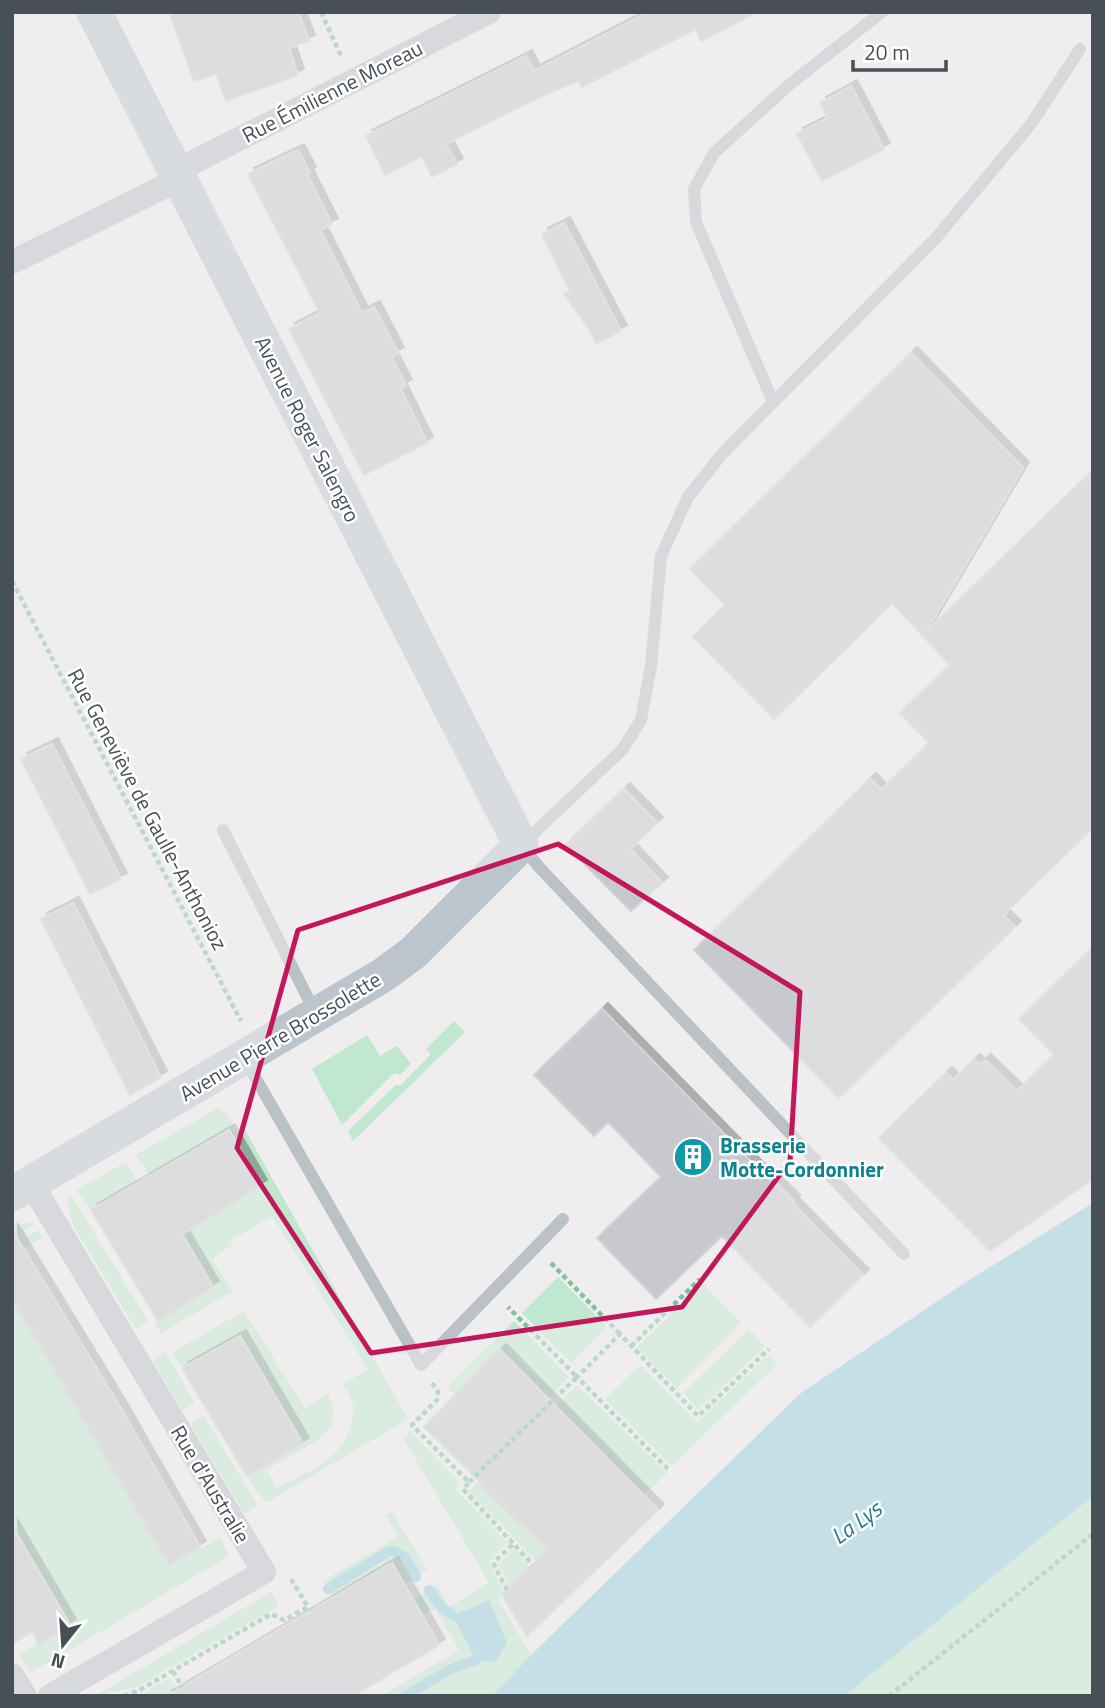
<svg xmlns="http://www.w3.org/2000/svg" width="1105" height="1708" font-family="'Titillium Web',sans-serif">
  <defs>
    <filter id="shadow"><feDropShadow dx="6" dy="-6" stdDeviation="0" flood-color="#0004"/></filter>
  </defs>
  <rect width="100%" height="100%" fill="#efeded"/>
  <g fill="#c0e8cf">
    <polygon points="454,1021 465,1032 353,1141 348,1131 396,1085 401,1085 431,1054 426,1049"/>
    <polygon points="367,1035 380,1056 397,1046 411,1064 400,1075 394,1073 342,1125 312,1069"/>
    <path d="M218,1108L227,1115L239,1134L245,1130L408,1419L266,1503L247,1476L303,1443L240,1337L182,1368L172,1353L244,1311L305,1408L328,1394L333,1407L332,1425L318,1440L266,1470L277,1488C309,1470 344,1460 352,1421C356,1406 352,1396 342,1385L368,1369L272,1216L231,1240L232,1245L212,1259L232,1292L161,1333L155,1323L213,1287L182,1234L261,1186L229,1130L150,1176L136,1155Z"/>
    <polygon points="126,1162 138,1183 91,1210 77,1190"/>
    <polygon points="71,1195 148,1321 136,1329 73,1225 67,1203"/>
    <polygon points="31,1222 35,1224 24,1231 28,1236 38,1230 42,1238 12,1255 12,1227"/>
    <polygon points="558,1277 607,1327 571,1363 522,1313"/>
    <polygon points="703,1284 741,1322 677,1388 637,1347"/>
    <polygon points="12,1299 169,1565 220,1538 229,1556 30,1673 19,1654 69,1625 12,1527"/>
    <polygon points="514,1321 569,1377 549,1398 500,1350 455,1395 448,1387"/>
    <polygon points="749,1329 765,1346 698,1410 683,1393"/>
    <polygon points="165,1352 195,1403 182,1410 153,1360"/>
    <polygon points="769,1355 778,1363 672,1466 605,1399 640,1365 697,1422"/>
    <polygon points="577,1385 667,1473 643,1495 559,1408 480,1486 530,1533 553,1514 568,1530 537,1562 469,1491"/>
    <polygon points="204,1416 258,1506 245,1514 191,1424"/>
    <polygon points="410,1431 460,1483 456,1489 507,1543 492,1558 490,1564 504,1593 498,1599 531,1656 492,1696 381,1696 459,1650 435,1609 422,1615 413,1599 436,1585 449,1607 489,1583 403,1438"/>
    <polygon points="1093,1496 1093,1696 844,1696"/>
    <polygon points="392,1512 427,1570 404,1585 391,1563 333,1597 323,1581 398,1537 385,1515"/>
    <polygon points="514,1548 531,1568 510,1587 498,1564"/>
    <polygon points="271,1592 279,1606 136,1687 95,1696"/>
    <polygon points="170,1678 176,1690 166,1696 138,1696"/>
  </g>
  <g fill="#92cfe0">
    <polygon points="1093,1203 1093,1496 844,1696 492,1696 535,1651 801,1393 963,1284"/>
    <polygon points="489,1600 507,1643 495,1662 476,1660 453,1616"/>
  </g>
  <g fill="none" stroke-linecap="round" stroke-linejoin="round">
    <g stroke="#92cfe0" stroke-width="10">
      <path d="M328,1589L389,1551C405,1551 409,1565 416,1577"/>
      <polyline points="429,1590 441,1607 453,1616"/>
      <polyline points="405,1696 449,1670 476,1660"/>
    </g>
  </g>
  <g fill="#c7c9cf" stroke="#d1d3d7" stroke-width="2" filter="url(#shadow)">
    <polygon points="169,12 298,12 309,41 289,48 298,75 226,101 216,74 194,81"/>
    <polygon points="649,12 757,12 701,41 696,29 582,87 579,81 544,95 471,131 446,144 457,164 432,177 422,156 385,175 366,136 526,56 534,71"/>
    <polygon points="851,86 884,149 822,181 797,134 828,118 820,103"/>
    <polygon points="298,150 310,173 307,175 332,224 320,230 362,313 374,307 398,353 391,357 406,385 400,388 427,443 364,475 289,329 320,313 248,174"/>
    <polygon points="564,223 621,331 596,344 589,329 564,294 570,291 542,234"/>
    <polygon points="911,353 1023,468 925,633 1093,470 1093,828 1003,915 1015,927 839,1098 694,950 870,779 881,790 929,743 900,713 950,665 892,603 774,719 693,637 725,605 690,569"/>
    <polygon points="52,744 121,879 90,894 21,759"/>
    <polygon points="624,789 657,823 630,849 662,883 631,911 565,845"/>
    <polygon points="73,903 161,1077 130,1095 41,919"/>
    <polygon points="1093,947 1093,1179 990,1251 879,1138 946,1073 953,1080 974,1060 979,1065 985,1060 1017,1091 1054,1055 1019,1019"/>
    <polygon points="602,1009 770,1181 772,1179 794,1201 792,1203 863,1275 810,1327 722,1236 656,1299 597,1238 661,1177 608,1122 594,1136 534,1075"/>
    <polygon points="229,1130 261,1186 182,1234 213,1287 158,1321 91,1210"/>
    <polygon points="12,1230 120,1407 200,1547 169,1565 12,1299"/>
    <polygon points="240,1336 303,1444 247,1476 182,1368"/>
    <polygon points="500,1350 658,1510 527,1636 502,1595 548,1550 480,1486 482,1484 424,1427"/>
    <polygon points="12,1526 70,1625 39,1644 32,1632 12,1644"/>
    <polygon points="392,1563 439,1645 353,1696 167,1696"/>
  </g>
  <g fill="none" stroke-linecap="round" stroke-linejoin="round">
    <g stroke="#7cc2a0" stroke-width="4.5" stroke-dasharray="5 3.5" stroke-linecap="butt">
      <polyline points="321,12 341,56"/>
      <polyline points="12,581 241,1021"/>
      <polyline points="551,1263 620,1334"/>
      <polyline points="631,1346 700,1279"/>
      <polyline points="432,1383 438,1392 437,1400 412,1425 469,1482 463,1489 533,1565"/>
      <polyline points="668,1469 577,1377 620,1334 698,1416 769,1349"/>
      <polyline points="469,1482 577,1377 508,1307"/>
      <polyline points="291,1579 308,1607"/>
      <polyline points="507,1590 494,1565 495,1561 513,1544"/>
      <polyline points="173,1671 182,1687"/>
      <polyline points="124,1696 138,1691 271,1614 284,1620 308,1607 311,1610"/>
      <polyline points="889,1696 1093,1534"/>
    </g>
    <g stroke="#bac1c7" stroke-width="12">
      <polyline points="773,402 696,222 694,189 714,153 790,84 882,12"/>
      <polyline points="223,830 316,1014"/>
      <polyline points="244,1058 421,1365 563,1219"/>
      <polyline points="904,1254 539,867 521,845 622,750 641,720 651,666 661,556 688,497 722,454 935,239 1031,124 1080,49"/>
    </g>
    <g stroke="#bac1c7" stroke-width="24">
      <polyline points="176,171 489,12"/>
      <polyline points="12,262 180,179"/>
      <polyline points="31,1183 264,1572 50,1696"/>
      <polyline points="12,1675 25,1696"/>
    </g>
    <polyline stroke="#bcc5ce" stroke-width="35" points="12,1194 383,975 413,953 521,845 94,12"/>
  </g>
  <path d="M0 0H1105V1708H0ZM558,844L800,992L790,1161L682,1307L371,1353L237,1148L298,930Z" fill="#efeded" fill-opacity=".55" fill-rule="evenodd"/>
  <path fill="none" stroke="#c2185b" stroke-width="5" stroke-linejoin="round" d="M558,844L800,992L790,1161L682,1307L371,1353L237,1148L298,930Z"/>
  <defs>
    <g id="building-disc" transform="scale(2.0125)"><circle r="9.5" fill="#0f9aa8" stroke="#fff"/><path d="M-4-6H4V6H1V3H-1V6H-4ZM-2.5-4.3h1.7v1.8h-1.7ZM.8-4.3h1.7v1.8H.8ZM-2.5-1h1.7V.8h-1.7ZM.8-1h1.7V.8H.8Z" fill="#fff"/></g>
  </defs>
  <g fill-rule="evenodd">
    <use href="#building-disc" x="693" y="1157"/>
  </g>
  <g text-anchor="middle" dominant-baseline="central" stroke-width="5" stroke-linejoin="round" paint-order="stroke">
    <g font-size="21" fill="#475057" stroke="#fff">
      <text transform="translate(332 91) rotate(-27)">Rue Émilienne Moreau</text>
      <text transform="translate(308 429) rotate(63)">Avenue Roger Salengro</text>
      <text transform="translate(148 809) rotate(62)">Rue Geneviève de Gaulle-Anthonioz</text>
      <text transform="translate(280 1036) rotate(-31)">Avenue Pierre Brossolette</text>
      <text transform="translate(211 1484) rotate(59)">Rue d'Australie</text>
    </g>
    <g font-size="21" font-weight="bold" fill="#0d838f" stroke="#fff" text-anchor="start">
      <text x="720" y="1145">Brasserie<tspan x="720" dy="24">Motte-Cordonnier</tspan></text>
    </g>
    <g font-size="23" font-style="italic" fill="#1d7b94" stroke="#fff">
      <text transform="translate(856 1522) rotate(-36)">La Lys</text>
    </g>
  </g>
  <rect width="1105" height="1708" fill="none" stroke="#475057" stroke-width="28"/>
  <g transform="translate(63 1645) rotate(197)" stroke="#ffffff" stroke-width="5" paint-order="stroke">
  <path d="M0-5L12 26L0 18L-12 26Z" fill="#475057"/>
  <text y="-10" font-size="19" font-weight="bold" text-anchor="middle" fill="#475057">N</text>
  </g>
  <path d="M853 60v10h93v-10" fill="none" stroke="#475057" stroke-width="3.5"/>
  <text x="864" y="60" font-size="21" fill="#475057" stroke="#ffffff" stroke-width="5" paint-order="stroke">20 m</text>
</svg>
